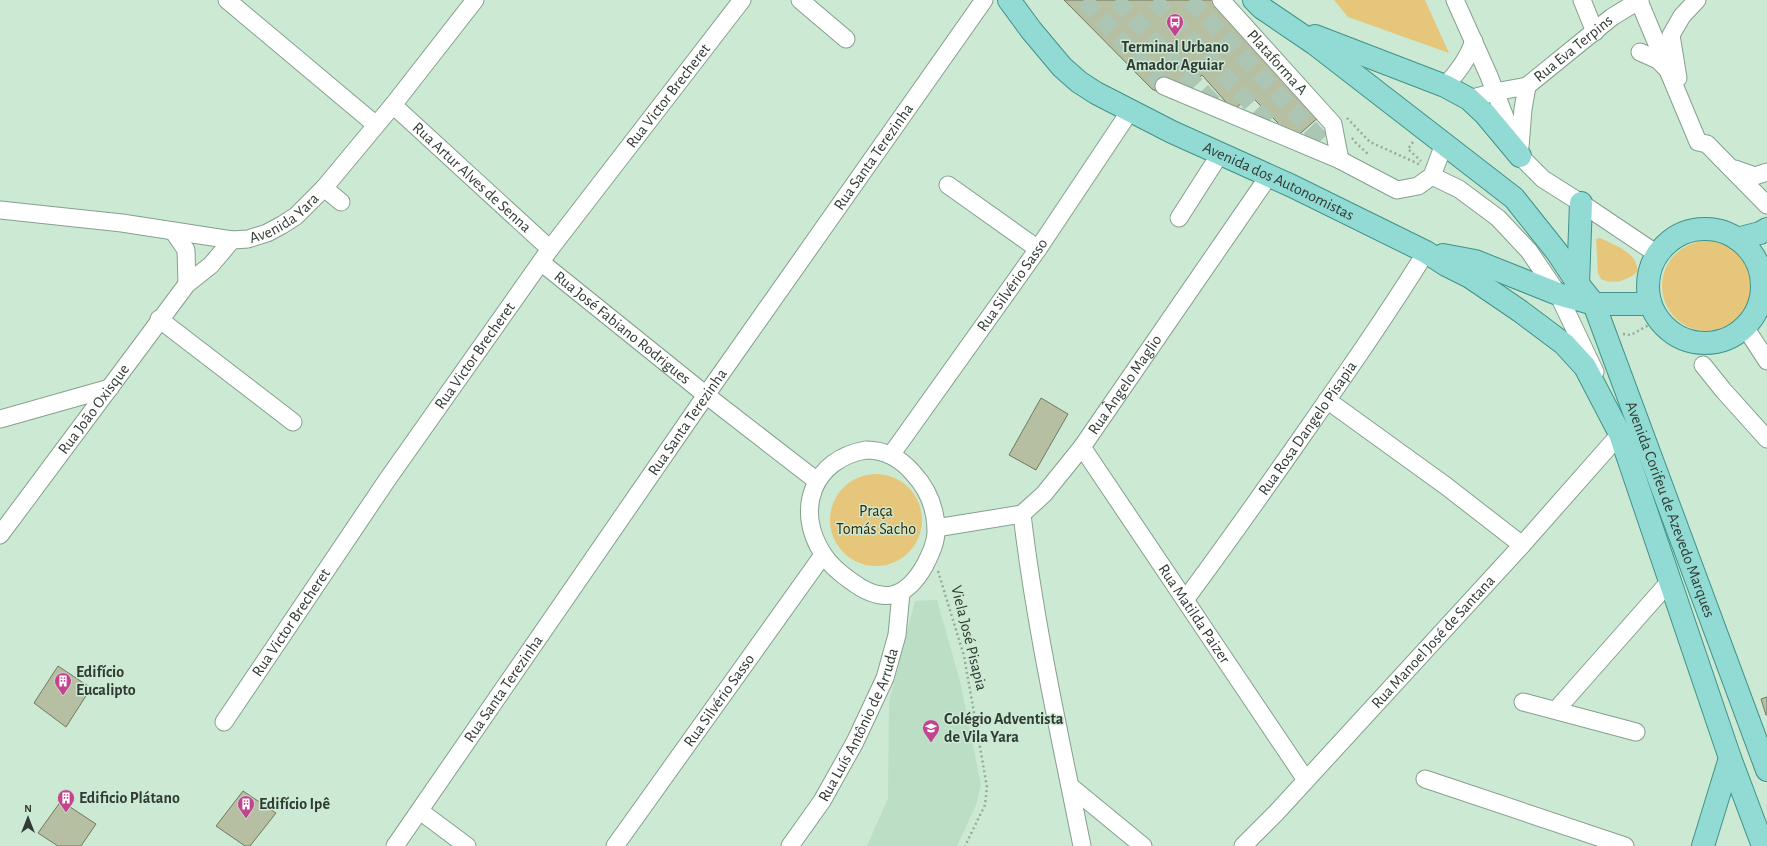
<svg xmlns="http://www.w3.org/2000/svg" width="1767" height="846" font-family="'Alegreya Sans',sans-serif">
  <rect width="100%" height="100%" fill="#cce9d4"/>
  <polygon fill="#bbdec5" points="937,600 960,681 981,785 976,805 957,846 867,846 888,798 889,702 915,601"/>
  <g fill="#e6c67b">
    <polygon points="1334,0 1425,0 1449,53 1348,17"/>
    <path d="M1600,238C1613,244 1640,254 1637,272C1627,281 1613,285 1601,279L1598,273L1596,239Z"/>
    <circle cx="1707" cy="286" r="45"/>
    <circle cx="876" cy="520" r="46"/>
  </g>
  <g fill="#b6bfa1" stroke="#71795e">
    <polygon points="1064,0 1213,0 1321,115 1294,139 1251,96 1233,110 1202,75 1172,99 1152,89"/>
    <polygon points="1041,398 1068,414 1036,470 1009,455"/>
    <polygon points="58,666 91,688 66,727 34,703"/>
    <polygon points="1767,697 1767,715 1766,715 1761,699"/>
    <polygon points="243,791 276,813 250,846 245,846 216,826"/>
    <polygon points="61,801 96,824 81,846 58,846 38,833"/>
  </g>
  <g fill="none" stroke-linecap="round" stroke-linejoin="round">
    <g stroke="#adc6b4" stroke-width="17" stroke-dasharray="17 8" stroke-linecap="butt">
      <polyline points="1084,0 1164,86"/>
      <polyline points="1116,0 1220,110"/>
      <polyline points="1154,0 1280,135"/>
      <polyline points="1190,0 1340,160"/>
    </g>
    <g stroke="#85a08d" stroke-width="19">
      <g id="minor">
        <polyline points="227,0 376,125"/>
        <polyline points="800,0 846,39"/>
        <path id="s1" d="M1221,0L1333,124L1340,160"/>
        <polyline points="1455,0 1489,76 1520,156 1543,179 1581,203 1657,254"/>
        <polyline points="1582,0 1595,32"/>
        <polyline points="1639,1 1698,142 1707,144 1767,205"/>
        <polyline points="1640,52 1658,60 1668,70"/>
        <polyline points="1678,78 1671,35 1682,16 1697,0"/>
        <polyline points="1164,86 1340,160 1397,190 1418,186 1432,176 1444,144"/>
        <path d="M1445,86C1458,72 1468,59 1474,41"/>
        <path id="s2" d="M1469,99L1495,92L1527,86L1612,17L1640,0"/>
        <path id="s3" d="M393,105L550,249"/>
        <polyline points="1520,147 1523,109 1527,86"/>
        <polyline points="1735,169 1755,176 1767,172"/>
        <polyline points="1432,176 1459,189 1498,218 1529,251 1558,294 1595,372"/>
        <polyline points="948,185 1038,249"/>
        <polyline points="324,188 341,202"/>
        <path id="s4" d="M0,210L122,223L232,240L248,239L267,233L282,225L296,216L324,188L393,105L475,0"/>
        <polyline points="1179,218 1220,154"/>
        <polyline points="173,231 186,250 187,284"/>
        <path id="s5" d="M542,263L706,395L817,481"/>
        <polyline points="159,319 293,422"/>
        <polyline points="1745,327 1767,361"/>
        <polyline points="1703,365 1723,390 1767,439"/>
        <polyline points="1327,400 1446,486 1522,545"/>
        <polyline points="0,419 110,388"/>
        <path id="s6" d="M1082,447L1306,780"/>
        <path d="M866,450C885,450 901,459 913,473C927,488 935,507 936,527C937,541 931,553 925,565C906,599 883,605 851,581C841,574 830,565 823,554C794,510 813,459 866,450Z"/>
        <path id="s7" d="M891,455L1038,249L1130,111"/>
        <path d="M1022,514C1035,626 1060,736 1082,846"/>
        <path id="s8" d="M936,528L1022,514L1044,494L1082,447L1268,177"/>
        <path id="s9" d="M0,535L187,284L211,265L232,240"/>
        <path id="s10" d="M1185,600C1225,546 1264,491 1303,435C1345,375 1387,315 1426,252"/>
        <polyline points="1523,702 1636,732"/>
        <polyline points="1556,710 1670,581"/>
        <path id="s11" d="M224,722L387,480L550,249L742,0"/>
        <polyline points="1425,779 1625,846"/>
        <polyline points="1070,786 1143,846"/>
        <polyline points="420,811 467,846"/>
        <path id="s12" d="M395,846L706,395L984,0"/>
        <path id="s13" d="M615,846L823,555"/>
        <path id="s14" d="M790,846L822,801L855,742L885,678L897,635L901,593"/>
        <path id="s15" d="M1243,846L1276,813L1522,545L1620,434"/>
      </g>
    </g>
    <g stroke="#409389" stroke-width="24">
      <g id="major">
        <path id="s16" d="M1009,0L1031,30L1062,67L1079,82L1096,93L1172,132L1292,186L1426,252L1446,265L1470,277L1520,311L1564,344L1585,367L1620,434L1730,758L1763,846"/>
        <path id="s17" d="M1254,0L1262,8L1315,44L1514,198L1557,252L1578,284L1594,304L1767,770"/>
        <polyline points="1315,36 1445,86 1469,99 1485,114 1520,156"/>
        <circle cx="1705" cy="286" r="57"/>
        <polyline points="1737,239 1760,233 1767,229"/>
        <polyline points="1443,255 1475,261 1558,294 1594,304 1641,304 1650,302"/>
        <polyline points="1578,284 1581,203"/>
        <polyline points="1703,846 1730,758"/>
      </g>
    </g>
    <g stroke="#94aa9a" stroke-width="2.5" stroke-dasharray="2 3" stroke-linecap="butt">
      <polyline points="1347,118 1370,142 1421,165"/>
      <polyline points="1352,138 1355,142 1369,155"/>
      <polyline points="1413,142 1408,149 1421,161"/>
      <polyline points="1623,334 1631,335 1659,319"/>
      <polyline points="938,571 964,656 987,787 985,805 965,846"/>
    </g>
    <use href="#minor" stroke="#fff" stroke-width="17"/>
    <use href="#major" stroke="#92dad4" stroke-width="22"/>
  </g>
  <defs>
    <g id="bus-pin" transform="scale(0.9)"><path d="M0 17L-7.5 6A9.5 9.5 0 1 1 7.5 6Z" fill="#c2438e" stroke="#cce9d4"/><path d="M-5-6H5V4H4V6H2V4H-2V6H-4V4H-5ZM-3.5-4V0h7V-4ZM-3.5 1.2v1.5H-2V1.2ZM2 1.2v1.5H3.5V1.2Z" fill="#fff"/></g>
    <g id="building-pin" transform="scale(0.9)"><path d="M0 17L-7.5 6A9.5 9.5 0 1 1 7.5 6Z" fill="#c2438e" stroke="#cce9d4"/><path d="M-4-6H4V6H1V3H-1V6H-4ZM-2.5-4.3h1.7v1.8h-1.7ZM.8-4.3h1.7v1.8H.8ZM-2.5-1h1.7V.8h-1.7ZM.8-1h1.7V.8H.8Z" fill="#fff"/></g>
    <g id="school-pin" transform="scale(0.9)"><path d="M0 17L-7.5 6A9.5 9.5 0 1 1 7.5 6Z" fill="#c2438e" stroke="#cce9d4"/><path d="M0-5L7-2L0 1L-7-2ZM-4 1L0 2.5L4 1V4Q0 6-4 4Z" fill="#fff"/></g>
  </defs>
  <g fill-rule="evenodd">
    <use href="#bus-pin" x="1175" y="22"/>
    <use href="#building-pin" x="63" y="681"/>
    <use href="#school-pin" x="931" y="728"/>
    <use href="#building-pin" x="66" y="798"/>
    <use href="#building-pin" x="246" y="804"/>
  </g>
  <g text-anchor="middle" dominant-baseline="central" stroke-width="3" stroke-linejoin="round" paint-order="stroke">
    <g font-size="16" font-weight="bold" fill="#303b33" stroke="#cce9d4" text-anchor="start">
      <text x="1175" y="47" text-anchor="middle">Terminal Urbano<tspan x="1175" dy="18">Amador Aguiar</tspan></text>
      <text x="76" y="672">Edifício<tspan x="76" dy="18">Eucalipto</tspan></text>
      <text x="944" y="719">Colégio Adventista<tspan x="944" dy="18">de Vila Yara</tspan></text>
      <text x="79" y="798">Edificio Plátano</text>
      <text x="259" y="804">Edifício Ipê</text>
    </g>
    <g font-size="16" fill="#303b33" stroke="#cce9d4">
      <text stroke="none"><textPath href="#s2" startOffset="119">Rua Eva Terpins</textPath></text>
      <text stroke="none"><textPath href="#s1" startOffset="84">Plataforma A</textPath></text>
      <text stroke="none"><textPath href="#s11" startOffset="768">Rua Victor Brecheret</textPath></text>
      <text stroke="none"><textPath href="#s12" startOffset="839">Rua Santa Terezinha</textPath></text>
      <text stroke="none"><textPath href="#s3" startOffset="107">Rua Artur Alves de Senna</textPath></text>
      <text stroke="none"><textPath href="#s16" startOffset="331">Avenida dos Autonomistas</textPath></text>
      <text stroke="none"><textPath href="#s4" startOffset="292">Avenida Yara</textPath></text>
      <text stroke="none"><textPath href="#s7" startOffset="209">Rua Silvério Sasso</textPath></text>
      <text stroke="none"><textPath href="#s5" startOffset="103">Rua José Fabiano Rodrigues</textPath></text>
      <text stroke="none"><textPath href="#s11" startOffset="444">Rua Victor Brecheret</textPath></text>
      <text stroke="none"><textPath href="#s8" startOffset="253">Rua Ângelo Maglio</textPath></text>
      <text stroke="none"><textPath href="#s9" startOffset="157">Rua João Oxisque</textPath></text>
      <text stroke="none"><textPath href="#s12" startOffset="515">Rua Santa Terezinha</textPath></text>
      <text stroke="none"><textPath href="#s10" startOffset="211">Rua Rosa Dangelo Pisapia</textPath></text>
      <text stroke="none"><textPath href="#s17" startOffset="679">Avenida Corifeu de Azevedo Marques</textPath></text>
      <text stroke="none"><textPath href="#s6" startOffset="201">Rua Matilda Paizer</textPath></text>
      <text stroke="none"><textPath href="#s11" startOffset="120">Rua Victor Brecheret</textPath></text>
      <text transform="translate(969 638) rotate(76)">Viela José Pisapia</text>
      <text stroke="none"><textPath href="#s15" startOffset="279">Rua Manoel José de Santana</textPath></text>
      <text stroke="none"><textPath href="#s12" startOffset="191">Rua Santa Terezinha</textPath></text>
      <text stroke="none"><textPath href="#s13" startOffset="179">Rua Silvério Sasso</textPath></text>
      <text stroke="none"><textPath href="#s14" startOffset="140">Rua Luís Antônio de Arruda</textPath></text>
    </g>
    <g font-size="16" fill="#372800" stroke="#cce9d4">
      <text x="876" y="511">Praça<tspan x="876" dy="18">Tomás Sacho</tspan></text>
    </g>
  </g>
  <g transform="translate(28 818)" stroke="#cce9d4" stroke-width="3" paint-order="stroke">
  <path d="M0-3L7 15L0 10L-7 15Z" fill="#303b33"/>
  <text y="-6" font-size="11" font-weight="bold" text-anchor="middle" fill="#303b33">N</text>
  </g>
</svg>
